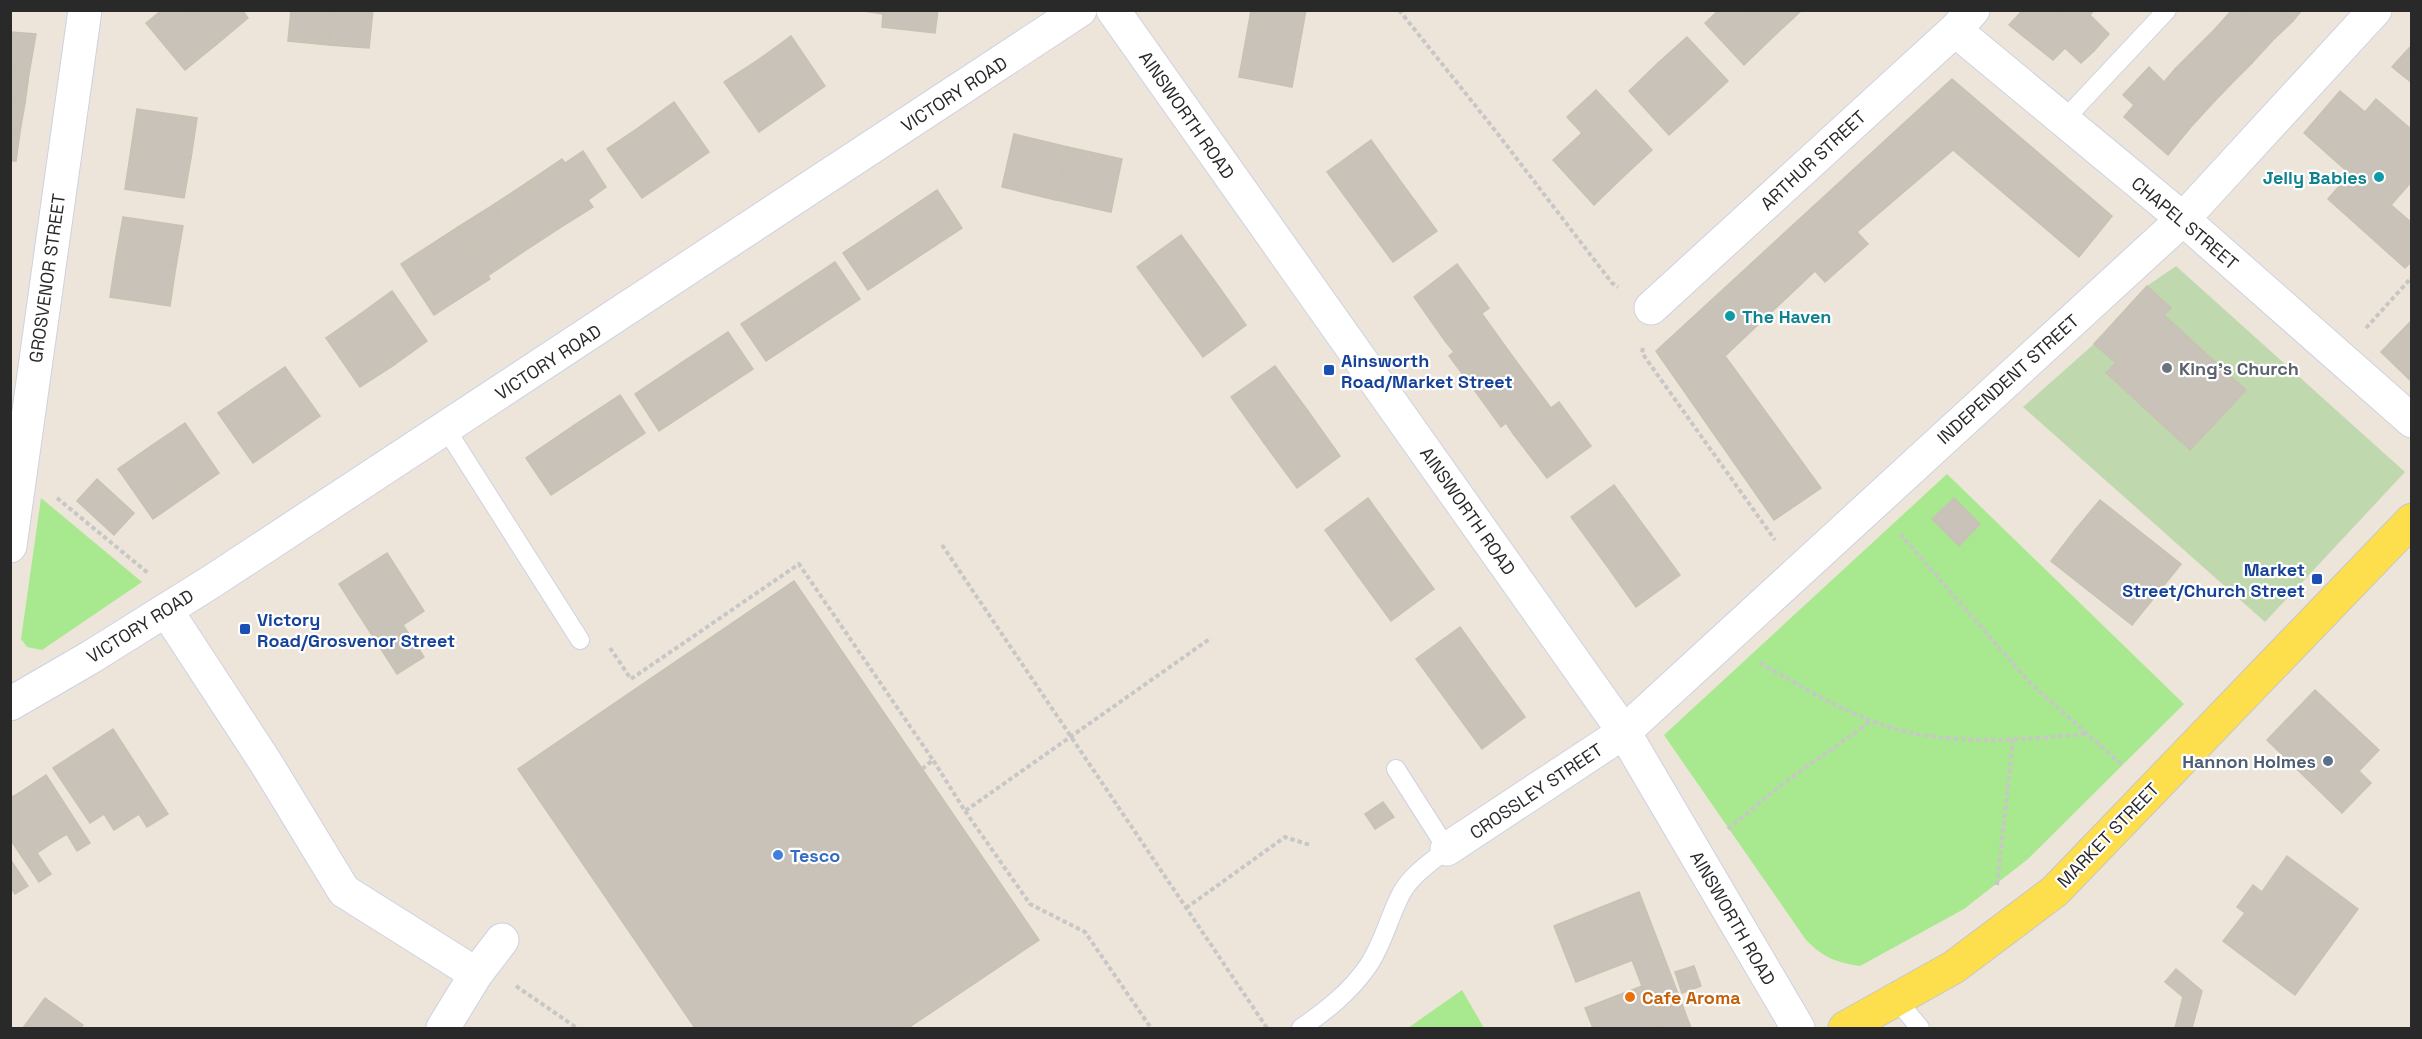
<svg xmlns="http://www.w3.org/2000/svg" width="2422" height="1039" font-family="'Space Grotesk',sans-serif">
  <rect width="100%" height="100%" fill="#ede5d9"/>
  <g fill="#a8e98f">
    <path d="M1947,474L2184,704L2028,859L1964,909L1860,966C1835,962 1824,958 1806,940L1664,735Z"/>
    <polygon points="41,498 142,582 42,650 27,647 21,639"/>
    <polygon points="1462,990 1484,1028 1408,1028"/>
  </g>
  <polygon fill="#c0d8ae" points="2176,266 2405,472 2265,622 2023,407 2094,344 2116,363 2106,374 2190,450 2246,390 2164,315 2147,286"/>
  <g fill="#c8c2b9" stroke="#c8c2b2" stroke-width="1.5">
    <polygon points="162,10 189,10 217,44 185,70 146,23"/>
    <polygon points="189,10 242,10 248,18 217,44"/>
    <polygon points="291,10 332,10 329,45 288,41"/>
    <polygon points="332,10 373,10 369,48 329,45"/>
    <polygon points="857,10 938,10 935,33 882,27 883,14"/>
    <polygon points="1251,10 1306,10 1302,32 1249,22"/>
    <polygon points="1719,10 1749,10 1773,37 1744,65 1705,23"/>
    <polygon points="1749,10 1802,10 1773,37"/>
    <polygon points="2023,10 2053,10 2094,51 2081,63 2065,48 2053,60 2009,25"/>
    <polygon points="2053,10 2094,10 2090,15 2109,34 2094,51"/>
    <polygon points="2232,10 2240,10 2272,41 2252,63 2216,28"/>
    <polygon points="2240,10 2282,10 2293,21 2272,41"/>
    <polygon points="2282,10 2302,10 2293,21"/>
    <polygon points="1249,22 1302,32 1292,87 1239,77"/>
    <polygon points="2216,28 2252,63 2231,84 2195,49"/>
    <polygon points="10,32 36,34 29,74 10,71"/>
    <polygon points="791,36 825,86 792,109 758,60"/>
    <polygon points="1687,37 1728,81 1699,108 1658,63"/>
    <polygon points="2412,45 2412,83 2392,67"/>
    <polygon points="2195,49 2231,84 2211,105 2175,69"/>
    <polygon points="758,60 792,109 759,132 724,82"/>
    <polygon points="1658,63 1699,108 1669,135 1629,91"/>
    <polygon points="2149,67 2164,82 2175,69 2211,105 2190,128 2137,80"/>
    <polygon points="10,71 29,74 25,103 10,101"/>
    <polygon points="1952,79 2112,216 2079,257 1953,150 1857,232 1868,244 1825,282 1815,271 1725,356 1821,488 1774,520 1656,351"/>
    <polygon points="2137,80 2190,128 2168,155 2124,117 2134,105 2123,95"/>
    <polygon points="1596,90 1652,150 1623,177 1567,117"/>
    <polygon points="2340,91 2365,112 2376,99 2412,130 2412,181 2391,205 2412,223 2412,261 2405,268 2328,199 2350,174 2304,133"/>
    <polygon points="10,101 25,103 20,132 10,131"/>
    <polygon points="674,102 709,152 676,175 641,126"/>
    <polygon points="137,109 197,118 191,158 131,149"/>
    <polygon points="641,126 676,175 642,198 607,149"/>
    <polygon points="10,131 20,132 16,161 10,161"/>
    <polygon points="1582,133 1623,177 1594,205 1553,160"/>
    <polygon points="1014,134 1068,147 1056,200 1002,187"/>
    <polygon points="1371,140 1404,186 1360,217 1327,172"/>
    <polygon points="1068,147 1122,159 1111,212 1056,200"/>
    <polygon points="131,149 191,158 184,198 125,189"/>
    <polygon points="583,151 606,187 588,200 593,207 558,229 528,182 562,159 565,163"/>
    <polygon points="528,182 558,229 523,252 493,205"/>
    <polygon points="1404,186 1437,231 1393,262 1360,217"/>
    <polygon points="937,190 962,228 915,259 891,221"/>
    <polygon points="493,205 523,252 489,275 458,227"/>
    <polygon points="123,217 183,226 176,266 116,257"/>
    <polygon points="891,221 915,259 868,290 843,253"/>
    <polygon points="458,227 490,279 434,315 401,264"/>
    <polygon points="1181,235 1214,280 1170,312 1137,267"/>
    <polygon points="116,257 176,266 170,306 110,297"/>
    <polygon points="835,262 860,299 813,330 788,293"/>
    <polygon points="1457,264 1489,308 1445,341 1414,297"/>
    <polygon points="1214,280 1246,325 1203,357 1170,312"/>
    <polygon points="2147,286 2171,308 2164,315 2246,390 2190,450 2106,373 2116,363 2094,344"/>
    <polygon points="392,291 427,341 394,365 359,315"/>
    <polygon points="788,293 813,330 766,361 741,324"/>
    <polygon points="1482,314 1516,361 1475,391 1449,356 1454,352 1445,341"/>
    <polygon points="359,315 394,365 360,387 326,338"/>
    <polygon points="2411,321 2412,322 2412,382 2381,352"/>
    <polygon points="728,332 753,369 706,400 681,363"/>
    <polygon points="1516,361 1551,408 1514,435 1506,423 1501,427 1475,391"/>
    <polygon points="681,363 706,400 659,431 635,394"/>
    <polygon points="1275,366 1308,411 1264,443 1231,397"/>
    <polygon points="285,367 320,416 286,440 251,390"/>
    <polygon points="251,390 286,440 253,463 218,413"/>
    <polygon points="620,395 645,433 598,464 573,426"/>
    <polygon points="1559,402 1591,446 1547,478 1514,435"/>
    <polygon points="1308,411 1340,456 1297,488 1264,443"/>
    <polygon points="185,423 219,473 186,496 151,446"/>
    <polygon points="573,426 598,464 551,495 526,458"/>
    <polygon points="151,446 186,496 153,519 118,469"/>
    <polygon points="97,479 134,513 114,535 77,501"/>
    <polygon points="1614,485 1647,530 1604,562 1571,517"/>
    <polygon points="1368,498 1401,544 1358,576 1325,530"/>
    <polygon points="1954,498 1980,524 1959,546 1932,519"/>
    <polygon points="2100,500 2181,564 2157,594 2075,530"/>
    <polygon points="1647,530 1680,575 1636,607 1604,562"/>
    <polygon points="2075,530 2157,594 2132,625 2051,561"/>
    <polygon points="1401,544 1434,589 1391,621 1358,576"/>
    <polygon points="387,553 424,611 403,625 424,657 397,674 339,584"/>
    <polygon points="794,581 1039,940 908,1028 695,1028 518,769"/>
    <polygon points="1460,627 1493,673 1449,704 1416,659"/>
    <polygon points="1493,673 1525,717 1482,749 1449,704"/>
    <polygon points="2315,690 2379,750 2359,771 2371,783 2342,813 2267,740"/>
    <polygon points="113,729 168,814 147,827 139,814 114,830 104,814 90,823 53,768"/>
    <polygon points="46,775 90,843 77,851 67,834 52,843 19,793"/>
    <polygon points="19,793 52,843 37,853 51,874 39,882 10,839 10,798"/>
    <polygon points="1383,802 1394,817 1375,829 1365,814"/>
    <polygon points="2287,856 2358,909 2295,995 2223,941 2245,913 2237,907 2253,885 2262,892"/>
    <polygon points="10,859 28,886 15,894 10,886"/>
    <polygon points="1639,892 1661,949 1576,982 1554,926"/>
    <polygon points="1661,949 1691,1028 1658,1028 1642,986 1632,960"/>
    <polygon points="1694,966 1701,986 1682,993 1675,972"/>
    <polygon points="2176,969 2202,991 2192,1028 2175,1028 2183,997 2165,982"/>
    <polygon points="1642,986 1658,1028 1593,1028 1585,1008"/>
    <polygon points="45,998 83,1025 80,1028 23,1028"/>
  </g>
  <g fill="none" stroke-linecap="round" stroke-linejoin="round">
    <g stroke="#ced1e3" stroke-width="20">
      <g id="lane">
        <polyline points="2063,121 2167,10"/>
        <polyline points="446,429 580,640"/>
        <polyline points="1896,999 1920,1028"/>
        <path d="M1301,1028C1327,1010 1350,992 1368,966C1383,944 1389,917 1401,894C1410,876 1431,862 1447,849L1396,769"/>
      </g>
    </g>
    <g stroke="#ced1e3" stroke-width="35">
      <g id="street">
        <polyline points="1113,10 1624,732 1798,1028"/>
        <polyline points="1955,30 2183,219 2412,421"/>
        <polyline points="1651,308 1955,30 1973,10"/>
        <polyline points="10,546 85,10"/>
        <polyline points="166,610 266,763 344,891 476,974"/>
        <polyline points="10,704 91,657 214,580 1080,10"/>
        <polyline points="1447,849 1624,732 2183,219 2375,10"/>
        <polyline points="443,1028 476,974 502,940"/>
      </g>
    </g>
    <g stroke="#c7c7c7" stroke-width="35">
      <polyline id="primary" points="1845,1028 1954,967 2055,891 2412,520"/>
    </g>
    <g stroke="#c7c7c7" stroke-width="4" stroke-dasharray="4.5 3" stroke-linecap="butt">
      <polyline points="1399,10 1494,129 1612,283 1618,287"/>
      <polyline points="2366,328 2412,277"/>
      <polyline points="1643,348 1642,353 1775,540"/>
      <polyline points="57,498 148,573"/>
      <polyline points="1900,534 2030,683 2121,764"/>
      <polyline points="942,545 1267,1028"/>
      <polyline points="610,648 631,679 799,564 933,760"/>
      <path d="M1760,663C1796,683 1831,705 1869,720C1939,748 2014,740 2087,734"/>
      <polyline points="922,769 933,760 965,811 1211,638"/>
      <polyline points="965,811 1030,904 1085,932 1151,1028"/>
      <polyline points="1728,829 1785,782 1871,721"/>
      <polyline points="1997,885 2013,740"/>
      <polyline points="1186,908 1285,837 1310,845"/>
      <polyline points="516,986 577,1028"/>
    </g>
    <use href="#lane" stroke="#fff" stroke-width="18"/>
    <use href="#street" stroke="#fff" stroke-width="33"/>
    <use href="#primary" stroke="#fddf4d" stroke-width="33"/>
  </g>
  <g fill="#0f9aa8" stroke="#fff" stroke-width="2">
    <circle cx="2379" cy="177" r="6"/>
    <circle cx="1730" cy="316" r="6"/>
  </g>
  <circle fill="#6b7280" stroke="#fff" stroke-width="2" cx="2167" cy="368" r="6"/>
  <g fill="#1a4fb4" stroke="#fff" stroke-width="2">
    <rect x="1323" y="364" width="12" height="12" rx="3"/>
    <rect x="2311" y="573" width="12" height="12" rx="3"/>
    <rect x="239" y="623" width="12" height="12" rx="3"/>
  </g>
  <circle fill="#5c6f8a" stroke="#fff" stroke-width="2" cx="2328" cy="761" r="6"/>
  <circle fill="#3f7fe0" stroke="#fff" stroke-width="2" cx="778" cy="855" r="6"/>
  <circle fill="#e8710a" stroke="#fff" stroke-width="2" cx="1630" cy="997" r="6"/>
  <g text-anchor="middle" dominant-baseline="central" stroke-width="4.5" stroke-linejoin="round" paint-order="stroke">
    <g font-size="18" fill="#292929" stroke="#fff">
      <text transform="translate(954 94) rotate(-33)">VICTORY ROAD</text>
      <text transform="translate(1187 115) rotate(55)">AINSWORTH ROAD</text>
      <text transform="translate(1813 160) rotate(-43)">ARTHUR STREET</text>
      <text transform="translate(2185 223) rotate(40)">CHAPEL STREET</text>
      <text transform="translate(47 278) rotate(-82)">GROSVENOR STREET</text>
      <text transform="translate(548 362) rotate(-33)">VICTORY ROAD</text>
      <text transform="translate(2008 379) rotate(-42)">INDEPENDENT STREET</text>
      <text transform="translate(1468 511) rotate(55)">AINSWORTH ROAD</text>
      <text transform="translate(140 626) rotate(-32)">VICTORY ROAD</text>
      <text transform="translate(1536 791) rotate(-34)">CROSSLEY STREET</text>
      <text transform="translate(2108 835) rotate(-46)">MARKET STREET</text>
      <text transform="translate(1733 918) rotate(60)">AINSWORTH ROAD</text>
    </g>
    <g font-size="18" font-weight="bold" fill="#0d838f" stroke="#fff" text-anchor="end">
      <text x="2367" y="177">Jelly Babies</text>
      <text x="1742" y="316" text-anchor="start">The Haven</text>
    </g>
    <g font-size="18" font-weight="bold" fill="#164399" stroke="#fff" text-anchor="start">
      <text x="1341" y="360">Ainsworth<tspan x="1341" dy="21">Road/Market Street</tspan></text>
      <text x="2305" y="569" text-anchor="end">Market<tspan x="2305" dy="21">Street/Church Street</tspan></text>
      <text x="257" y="619">Victory<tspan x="257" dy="21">Road/Grosvenor Street</tspan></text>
    </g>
    <g font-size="18" font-weight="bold" fill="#5b616d" stroke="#fff" text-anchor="start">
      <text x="2179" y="368">King's Church</text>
    </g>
    <g font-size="18" font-weight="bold" fill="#4e5e75" stroke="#fff" text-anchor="end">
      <text x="2316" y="761">Hannon Holmes</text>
    </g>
    <g font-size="18" font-weight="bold" fill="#366cbe" stroke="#fff" text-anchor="start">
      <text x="790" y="855">Tesco</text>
    </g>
    <g font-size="18" font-weight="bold" fill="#c56008" stroke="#fff" text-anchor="start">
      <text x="1642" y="997">Cafe Aroma</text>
    </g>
  </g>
  <rect width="2422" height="1039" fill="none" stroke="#292929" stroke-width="24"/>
</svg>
